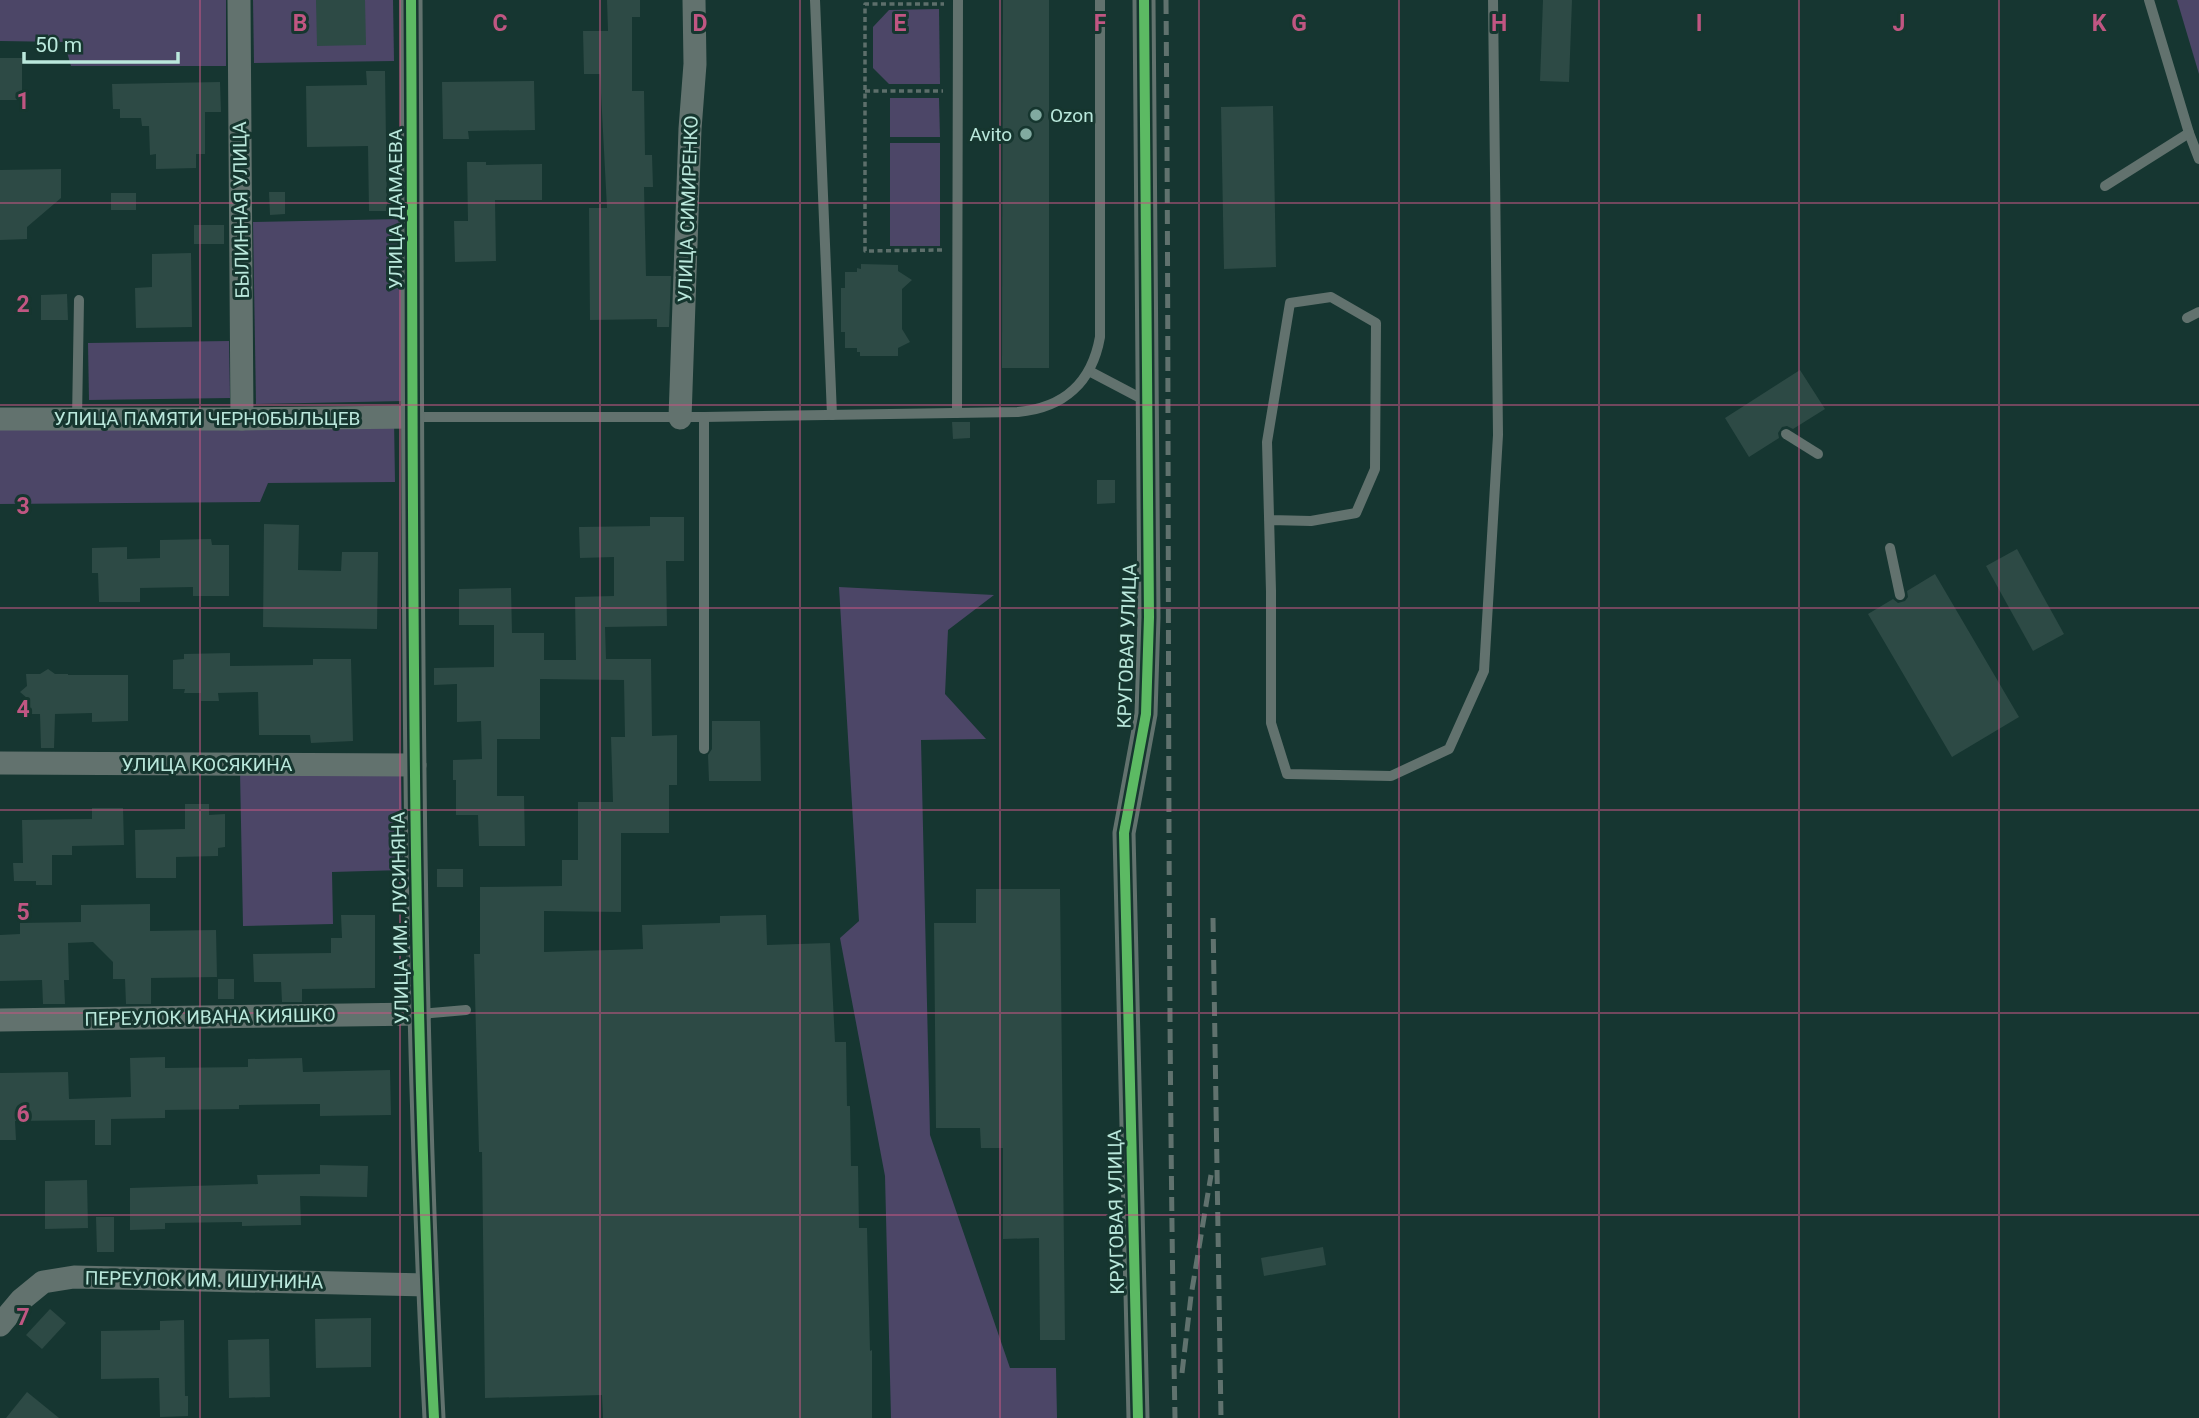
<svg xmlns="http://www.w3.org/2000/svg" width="2199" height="1418" font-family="Roboto,sans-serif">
  <rect width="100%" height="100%" fill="#163631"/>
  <g fill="#4c4667">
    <polygon points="0,0 226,0 226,66 71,66 64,42 0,41"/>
    <polygon points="253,0 393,0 394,61 254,63"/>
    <polygon points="2177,0 2199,0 2199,74"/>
    <polygon points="939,9 940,84 889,84 873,68 873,27 889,10"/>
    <polygon points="890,98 939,98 940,137 890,137"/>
    <rect x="890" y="143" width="50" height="103"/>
    <polygon points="402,219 405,401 256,404 253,222"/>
    <polygon points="229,341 230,398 89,400 88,343"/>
    <polygon points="394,419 395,482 268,483 260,502 0,504 0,423"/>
    <polygon points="839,587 994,595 948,630 945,694 986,739 921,740 930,1135 1010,1368 1056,1368 1057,1418 891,1418 885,1176 840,938 859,921"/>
    <polygon points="401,767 403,870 332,872 333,924 243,926 240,771"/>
  </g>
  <g fill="#2d4a45">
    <polygon points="316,0 365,0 366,45 317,46"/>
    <polygon points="607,0 640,0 640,17 632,17 632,91 644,91 645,155 652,155 653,187 644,187 646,276 671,276 669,327 657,327 657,319 590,320 589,208 607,208 600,74 584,74 583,31 608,31"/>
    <polygon points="1003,0 1049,0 1049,368 1002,368"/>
    <polygon points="1543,0 1572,0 1569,82 1540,81"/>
    <rect x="0" y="58" width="22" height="42"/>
    <polygon points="366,71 385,71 387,211 369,211 368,146 307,147 306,86 367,85"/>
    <polygon points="534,81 535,130 468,131 469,139 443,139 442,82"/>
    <polygon points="220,82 221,112 205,112 205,154 196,154 196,168 156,169 156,154 150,155 149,126 142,126 141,118 120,118 120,109 113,109 112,84"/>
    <polygon points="1273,106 1276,267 1224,269 1221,107"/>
    <polygon points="467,162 486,162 486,165 542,164 542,200 495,200 496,261 455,262 454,221 468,221"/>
    <polygon points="61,169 61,198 27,227 27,239 0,240 0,170"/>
    <polygon points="269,192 285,192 285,214 270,215"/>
    <rect x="111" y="193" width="25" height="17"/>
    <rect x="194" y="225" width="30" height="19"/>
    <polygon points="191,253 192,327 136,328 135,288 152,287 152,254"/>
    <polygon points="861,264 898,265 898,271 912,280 902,289 902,329 910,342 898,348 898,356 860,356 860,352 857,352 857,348 845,348 845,332 841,332 841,288 845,288 845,272 857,272 857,268 861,269"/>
    <polygon points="67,294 68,320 41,320 41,295"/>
    <polygon points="1800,370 1825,409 1793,429 1787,426 1782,427 1778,433 1779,438 1749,457 1725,418"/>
    <polygon points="952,422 970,422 970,438 953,439"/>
    <polygon points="1097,480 1115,480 1115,503 1097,504"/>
    <polygon points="650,517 684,517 684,561 666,561 667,626 605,627 606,659 651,659 652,736 677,735 677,785 669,785 669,833 621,833 621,912 544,911 544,952 643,949 642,925 720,923 720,916 766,915 767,945 830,943 835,1042 846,1042 847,1106 850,1106 851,1166 858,1166 859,1228 867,1228 870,1351 872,1350 872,1418 603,1418 602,1395 485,1398 482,1152 479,1152 474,954 480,954 480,887 562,886 562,860 578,860 578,802 613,802 611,737 625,737 624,680 540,679 540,739 497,739 497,796 524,796 525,846 479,846 478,815 456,815 456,780 453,780 453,760 482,759 481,721 457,722 457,684 434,685 434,668 494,667 494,625 459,625 459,589 511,588 512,633 544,633 544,660 576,660 575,597 614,596 614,557 580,558 579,527 650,526"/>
    <polygon points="264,524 299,525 298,570 341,571 342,552 378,552 377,629 263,627"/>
    <polygon points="211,539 212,545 229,545 229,596 193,596 193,587 140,588 140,602 99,602 98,573 92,573 92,548 127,547 127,559 160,558 160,540"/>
    <polygon points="2017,549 2064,634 2033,651 1986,566"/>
    <polygon points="1935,574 2019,717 1952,757 1868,614 1893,599 1898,603 1905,601 1908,597 1907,591"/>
    <polygon points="230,653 230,666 313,665 313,659 351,659 353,741 311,743 310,735 259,735 258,692 218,693 219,701 201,701 201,693 184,693 185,689 173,689 173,660 184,659 184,654"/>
    <polygon points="48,669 55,674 68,674 68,675 128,675 128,721 92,722 92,713 55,714 54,748 41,748 40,714 27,714 27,698 20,692 27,686 26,674 40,674"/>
    <polygon points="712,721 760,721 761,781 709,781 708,755 712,749"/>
    <polygon points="185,804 209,804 209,815 225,814 225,847 218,848 218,856 176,857 176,878 136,878 135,830 185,829"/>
    <polygon points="92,808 123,808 124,845 72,846 72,855 52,855 52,885 36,885 36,881 14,881 13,863 23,863 22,820 92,819"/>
    <rect x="437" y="869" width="26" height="18"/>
    <polygon points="976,889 1060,889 1065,1340 1040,1340 1039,1238 1003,1239 1003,1148 981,1148 980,1128 936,1128 934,923 976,923"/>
    <polygon points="150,904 150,931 216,930 217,977 151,978 151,1004 126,1004 125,979 113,979 113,962 93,942 68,943 69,980 64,980 65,1004 43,1004 42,980 0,981 0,935 20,934 20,923 81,922 81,905"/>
    <polygon points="341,915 375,915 375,988 302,989 302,1002 282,1002 281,982 254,982 253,954 331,953 331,938 342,938"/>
    <rect x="218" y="979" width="16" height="20"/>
    <polygon points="165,1057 165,1068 248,1067 248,1059 302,1058 303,1072 390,1070 391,1115 320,1116 320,1104 239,1105 239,1109 165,1110 165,1118 111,1119 111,1145 95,1145 95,1120 15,1121 16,1140 0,1140 0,1073 68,1072 69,1099 131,1097 130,1058"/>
    <polygon points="320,1165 368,1166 367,1197 300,1196 301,1225 242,1226 242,1222 165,1223 165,1229 130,1230 130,1188 258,1184 257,1175 320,1174"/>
    <polygon points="87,1180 88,1228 45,1229 45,1181"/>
    <polygon points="96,1217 114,1217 114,1252 97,1252"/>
    <polygon points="1323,1247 1326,1265 1264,1276 1261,1258"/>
    <polygon points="50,1309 66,1323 42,1349 26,1335"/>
    <polygon points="371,1318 371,1367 316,1368 315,1319"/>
    <polygon points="184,1320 185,1396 188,1396 188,1416 160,1417 159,1378 101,1379 101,1331 160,1330 160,1321"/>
    <polygon points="269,1339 270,1397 229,1398 228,1340"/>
    <polygon points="27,1392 59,1418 6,1418"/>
  </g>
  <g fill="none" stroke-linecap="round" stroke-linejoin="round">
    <g stroke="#5d6f6b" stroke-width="3.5" stroke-dasharray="5 3.5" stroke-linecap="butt">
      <polyline points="865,91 943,91"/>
      <polyline points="942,250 865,251 865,4 944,4"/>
    </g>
    <g stroke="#62726e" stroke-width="10">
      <polyline points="815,0 832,415"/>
      <polyline points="2149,0 2189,133 2199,159"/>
      <polyline points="2105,186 2189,133"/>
      <polyline points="2187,318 2199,312"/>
      <polyline points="1089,371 1148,402"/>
      <polyline points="957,413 958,0"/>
      <path d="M413,417H704L1018,412C1064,408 1092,382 1100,337V0"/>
      <polyline points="704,417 704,749"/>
      <polyline points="77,419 79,300"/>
      <polyline points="1786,434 1818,454"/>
      <polyline points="1269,520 1311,521 1356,513 1375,469 1376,323 1331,297 1290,303 1267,442 1271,591 1271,723 1287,774 1391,776 1449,749 1484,671 1498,435 1493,0"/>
      <polyline points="1890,548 1900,595"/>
      <polyline points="420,1014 466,1010"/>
    </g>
    <g stroke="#62726e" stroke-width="23">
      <polyline points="239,0 242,419"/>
      <path d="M411,0C414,473 409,946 434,1418"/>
      <polyline points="680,418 690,129 695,64 694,0"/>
      <polyline points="0,419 242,419 413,417"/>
      <polyline points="0,763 415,765"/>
      <polyline points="0,1020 420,1014"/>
      <polyline points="0,1325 21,1300 43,1282 74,1277 427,1285"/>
      <polyline points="1138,1418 1124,833 1146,714 1149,617 1144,0"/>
    </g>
    <g stroke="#60726e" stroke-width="5" stroke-dasharray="14 7" stroke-linecap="butt">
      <path d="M1166,0C1170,473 1166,945 1175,1418"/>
      <polyline points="1213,918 1221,1418"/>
      <polyline points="1182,1373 1191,1296 1211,1175"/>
    </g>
    <g stroke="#16362f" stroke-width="15">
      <g id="cycleway">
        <path d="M411,0C414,473 409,946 434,1418"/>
        <polyline points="1138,1418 1124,833 1146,714 1149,617 1144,0"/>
      </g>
    </g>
    <use href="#cycleway" stroke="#5cba63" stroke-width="10"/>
  </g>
  <path fill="none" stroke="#c05682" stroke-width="2" stroke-opacity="0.55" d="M200,0V1418M400,0V1418M600,0V1418M800,0V1418M1000,0V1418M1199,0V1418M1399,0V1418M1599,0V1418M1799,0V1418M1999,0V1418M0,203H2199M0,405H2199M0,608H2199M0,810H2199M0,1013H2199M0,1215H2199"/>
  <g fill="#81aaa0" stroke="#16362f" stroke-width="2.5">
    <circle cx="1036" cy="115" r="7"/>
    <circle cx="1026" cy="134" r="7"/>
  </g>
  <g text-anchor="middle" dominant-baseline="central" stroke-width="6" stroke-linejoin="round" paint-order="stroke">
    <g font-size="19" fill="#bae8dc" stroke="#16362f" text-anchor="start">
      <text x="1050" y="115">Ozon</text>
      <text x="1012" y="134" text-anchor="end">Avito</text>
    </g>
    <g font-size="19" fill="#bae8dc" stroke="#16362f">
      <text transform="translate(395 209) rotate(-90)">УЛИЦА ДАМАЕВА</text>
      <text transform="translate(688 209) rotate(-88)">УЛИЦА СИМИРЕНКО</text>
      <text transform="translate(241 210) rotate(-91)">БЫЛИННАЯ УЛИЦА</text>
      <text x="207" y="418">УЛИЦА ПАМЯТИ ЧЕРНОБЫЛЬЦЕВ</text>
      <text transform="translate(1127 646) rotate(-88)">КРУГОВАЯ УЛИЦА</text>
      <text x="207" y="764">УЛИЦА КОСЯКИНА</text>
      <text transform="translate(400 918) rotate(-91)">УЛИЦА ИМ. ЛУСИНЯНА</text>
      <text transform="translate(210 1017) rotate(-1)">ПЕРЕУЛОК ИВАНА КИЯШКО</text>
      <text transform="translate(1116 1212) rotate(-91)">КРУГОВАЯ УЛИЦА</text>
      <text transform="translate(204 1280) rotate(1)">ПЕРЕУЛОК ИМ. ИШУНИНА</text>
    </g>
  </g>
  <g font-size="23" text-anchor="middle" font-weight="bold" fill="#c05682" stroke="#16362f" stroke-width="6" stroke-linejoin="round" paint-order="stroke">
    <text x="300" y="31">B</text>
    <text x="500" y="31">C</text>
    <text x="700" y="31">D</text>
    <text x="900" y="31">E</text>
    <text x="1100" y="31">F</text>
    <text x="1299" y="31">G</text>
    <text x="1499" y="31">H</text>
    <text x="1699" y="31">I</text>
    <text x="1899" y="31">J</text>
    <text x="2099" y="31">K</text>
    <text x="23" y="109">1</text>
    <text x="23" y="312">2</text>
    <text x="23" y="514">3</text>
    <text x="23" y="717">4</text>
    <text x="23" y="920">5</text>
    <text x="23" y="1122">6</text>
    <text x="23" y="1325">7</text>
  </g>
  <path d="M24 52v10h154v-10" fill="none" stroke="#bae8dc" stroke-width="3.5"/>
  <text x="35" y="52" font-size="21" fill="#bae8dc" stroke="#16362f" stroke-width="5" paint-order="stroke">50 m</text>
</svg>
